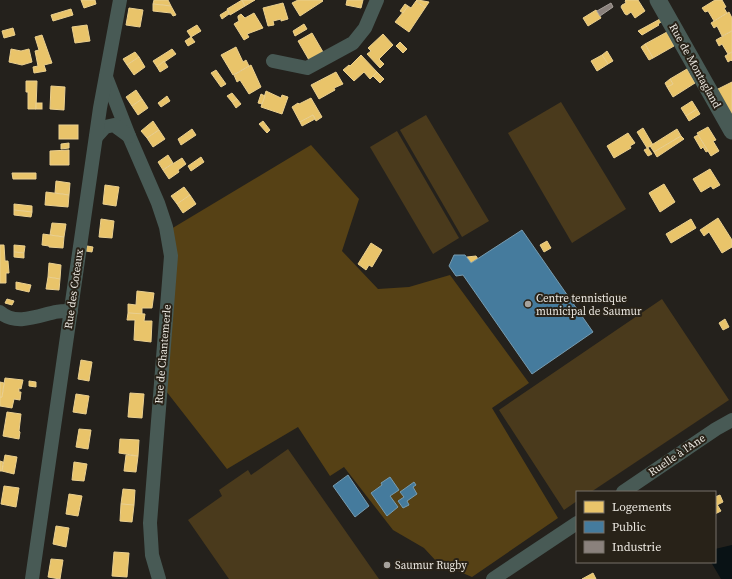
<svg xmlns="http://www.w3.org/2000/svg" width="732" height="579" font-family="'Source Serif 4',serif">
  <rect width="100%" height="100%" fill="#24211c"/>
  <g fill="#4a3a1c">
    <polygon points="561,102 626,209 572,243 508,133"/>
    <polygon points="426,115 489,221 462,237 400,130"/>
    <polygon points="397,131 459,238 433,254 370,147"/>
    <polygon points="662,299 729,400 591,492 577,492 577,501 564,510 499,410"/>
    <polygon points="288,449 379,579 229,579 188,520 222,496 219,490 248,470 251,475"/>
  </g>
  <polygon fill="#564115" points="311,145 359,199 342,251 378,289 409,287 450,275 529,383 492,408 558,518 472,577 437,562 424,548 393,530 344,467 330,476 298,427 227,469 166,391 171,229"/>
  <polygon fill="#091215" points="732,545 732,579 721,579 711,562 715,562 715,549"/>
  <g fill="#e9c46a" stroke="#eacf8e">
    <polygon points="81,0 95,0 96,4 84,8"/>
    <polygon points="154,0 168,0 171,6 153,4"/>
    <polygon points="242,0 245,6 230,15 227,9"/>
    <polygon points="242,0 255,0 245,6"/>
    <polygon points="298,0 322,0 323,1 300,16 292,3"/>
    <polygon points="347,0 363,0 361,8 346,5"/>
    <polygon points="416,0 418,0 429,2 425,8"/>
    <polygon points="626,0 638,0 645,11 635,18 631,12 627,15 625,14 621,7 622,5 626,3 625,1"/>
    <polygon points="715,0 722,0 726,7 724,8 727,13 714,21 708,11 705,12 702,8"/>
    <polygon points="416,1 425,8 409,32 395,22 408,6 411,8"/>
    <polygon points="283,3 288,19 281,21 281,19 273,21 274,25 268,26 263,8"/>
    <polygon points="153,4 171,6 176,15 173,16 171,13 153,11"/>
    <polygon points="405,4 408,6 403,13 400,11"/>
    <polygon points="129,8 143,10 140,27 126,25"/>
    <polygon points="71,9 73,15 53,21 51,15"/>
    <polygon points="228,10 229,14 222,19 220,15"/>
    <polygon points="596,10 601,18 588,26 583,18"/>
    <polygon points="729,12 732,18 732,31 722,36 717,26 714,28 711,23"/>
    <polygon points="254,13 263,28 247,34 249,37 244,40 234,24 239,21 238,18 238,16 241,14 245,18"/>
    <polygon points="660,19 661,22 658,24 659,25 642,35 638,31"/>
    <polygon points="304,24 307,29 295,36 293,31"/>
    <polygon points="87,25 90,41 75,43 72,27"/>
    <polygon points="197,25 201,31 191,37 187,31"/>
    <polygon points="13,28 15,35 4,38 2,31"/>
    <polygon points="732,31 732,52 728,54 722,44 719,46 716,40"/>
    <polygon points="667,32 674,46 653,58 645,44"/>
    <polygon points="312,33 323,52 309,60 298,41"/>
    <polygon points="383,34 393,45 379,59 384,64 380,68 367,54 371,51 368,48"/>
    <polygon points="42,35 52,63 44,65 46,71 34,73 33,67 38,66 35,51 39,50 35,37"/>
    <polygon points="191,37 195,42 188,46 185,41"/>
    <polygon points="400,42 407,49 403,53 396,46"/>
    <polygon points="645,44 653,58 649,60 641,47"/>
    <polygon points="236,47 243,62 246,60 249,66 233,75 221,55"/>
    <polygon points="11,49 21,51 29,49 32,62 22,65 9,62"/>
    <polygon points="172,49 176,54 157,67 153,61"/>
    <polygon points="607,51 613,61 608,64 602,55"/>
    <polygon points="135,52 139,57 127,65 123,59"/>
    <polygon points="732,52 732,61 731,60 728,62 725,56"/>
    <polygon points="361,55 377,72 370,79 364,72 354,81 343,70 349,65 350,66"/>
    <polygon points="602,55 608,64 597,71 591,61"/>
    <polygon points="139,57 145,67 134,75 127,65"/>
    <polygon points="164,61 168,67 160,72 157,67"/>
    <polygon points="251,65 261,87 249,94 240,80 237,82 234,75"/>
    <polygon points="687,69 695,83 673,97 667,87 673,84 670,79"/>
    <polygon points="216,70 226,84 221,87 211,73"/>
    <polygon points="336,72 343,84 334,88 335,90 319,99 311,85"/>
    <polygon points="377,72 384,79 380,83 373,76"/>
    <polygon points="670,79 673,84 667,87 665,83"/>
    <polygon points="26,81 37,81 36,109 28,109 28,92 26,92"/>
    <polygon points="732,82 732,117 716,90"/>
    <polygon points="51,86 65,87 64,110 50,109"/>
    <polygon points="136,90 142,99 132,106 126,97"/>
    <polygon points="266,91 281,98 282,95 288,97 282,114 261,107"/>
    <polygon points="232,93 237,99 232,102 227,96"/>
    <polygon points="261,94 265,96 262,104 258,103"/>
    <polygon points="167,96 170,101 161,107 158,103"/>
    <polygon points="311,98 322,117 316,121 313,115 300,122 292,107 298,103 299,104"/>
    <polygon points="142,99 148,108 138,115 132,106"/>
    <polygon points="237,99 241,104 236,108 232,102"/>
    <polygon points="692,101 697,109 686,116 681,108"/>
    <rect x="36" y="103" width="6" height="6"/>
    <polygon points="697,109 700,114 689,121 686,116"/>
    <polygon points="313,115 315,119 302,126 300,122"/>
    <polygon points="153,121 159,130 147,138 141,131"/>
    <polygon points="263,121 270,130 267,133 259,124"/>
    <rect x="59" y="125" width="19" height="14"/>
    <polygon points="708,127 716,140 713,141 719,151 711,156 697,133"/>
    <polygon points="643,128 653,145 647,148 637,132"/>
    <polygon points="192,129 196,135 181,145 178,139"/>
    <polygon points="677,129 681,136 654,152 650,146"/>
    <polygon points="159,130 165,139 153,147 147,138"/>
    <polygon points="628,133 635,143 630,146 631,148 614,158 607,146"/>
    <polygon points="698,135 708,151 706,152 703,147 701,149 694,137"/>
    <polygon points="681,136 684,139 657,157 654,152"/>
    <polygon points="69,143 69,148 61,149 61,144"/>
    <polygon points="648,148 652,154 648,156 644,150"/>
    <polygon points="69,150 69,165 50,165 50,151"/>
    <polygon points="168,155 173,163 163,170 158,162"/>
    <polygon points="201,157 204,162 191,171 188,166"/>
    <polygon points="182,158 186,164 178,170 179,172 169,179 163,170"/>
    <polygon points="710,169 720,185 713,189 711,186 701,192 693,179"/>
    <polygon points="12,173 36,173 36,179 13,179"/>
    <polygon points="56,181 70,183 69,195 55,193"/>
    <polygon points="664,184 675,202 660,212 649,193"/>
    <polygon points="105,185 119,187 116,206 103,204"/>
    <polygon points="184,187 190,195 177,204 171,196"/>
    <polygon points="46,192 69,195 68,207 45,205"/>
    <polygon points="190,195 196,204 183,213 177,204"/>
    <polygon points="14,204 32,206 32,212 14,210"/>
    <polygon points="14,210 32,212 31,217 14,215"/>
    <polygon points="718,218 732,240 732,247 722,253 709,232 704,236 700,230"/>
    <polygon points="101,219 114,221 112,238 99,237"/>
    <polygon points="691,219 696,228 671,243 666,234"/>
    <polygon points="52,223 66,224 64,237 50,235"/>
    <polygon points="43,234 64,237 63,248 49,247 49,246 42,245"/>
    <polygon points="547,241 551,248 544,252 540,245"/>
    <polygon points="371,243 382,250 372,267 369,265 366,270 358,264"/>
    <polygon points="0,245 4,245 5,261 8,261 9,273 6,273 6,283 0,283"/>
    <polygon points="14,245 25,246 24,253 14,252"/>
    <polygon points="87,246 93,247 92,252 86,251"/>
    <polygon points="14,252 24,253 24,258 14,257"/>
    <polygon points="476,256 478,259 471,263 467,257"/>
    <polygon points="49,263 61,265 60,279 48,277"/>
    <polygon points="48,277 60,279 59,290 46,289"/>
    <polygon points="16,282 31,285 29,292 16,289"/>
    <polygon points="137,291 154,293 152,308 142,308 142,314 128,313 128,304 136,305"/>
    <polygon points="7,299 14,301 12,305 5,303"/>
    <polygon points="128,313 145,314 144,321 152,321 151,342 134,340 135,320 127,320"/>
    <polygon points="725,319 729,327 723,330 719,323"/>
    <polygon points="81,360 92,362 89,381 78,379"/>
    <polygon points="5,378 23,380 21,389 19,388 19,392 21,392 20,400 14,399 12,408 0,406 0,397 2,397"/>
    <polygon points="29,381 36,382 36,387 29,386"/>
    <polygon points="0,382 4,383 2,397 0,397"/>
    <polygon points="130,393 144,394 142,418 128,417"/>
    <polygon points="76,394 89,396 86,414 73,412"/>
    <polygon points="7,412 21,414 19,431 20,432 19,439 3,436"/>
    <polygon points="79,429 91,430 88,449 76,447"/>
    <polygon points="120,439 139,440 138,456 119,453"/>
    <polygon points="5,455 17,457 14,474 2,471"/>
    <polygon points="126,455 138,456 136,472 124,471"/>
    <polygon points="0,461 3,462 2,471 0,471"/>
    <polygon points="74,462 87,464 84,481 72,480"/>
    <polygon points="4,486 19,488 16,507 1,504"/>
    <polygon points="123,489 135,490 134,505 121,504"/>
    <polygon points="69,494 82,496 78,516 66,514"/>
    <polygon points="720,495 723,502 717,505 715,501 715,497"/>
    <polygon points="715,501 721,511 715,514"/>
    <polygon points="121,504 134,505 132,522 120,521"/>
    <polygon points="56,526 69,528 66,547 53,544"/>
    <polygon points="114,552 129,553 127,577 112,576"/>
    <polygon points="51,559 63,560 60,579 48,577"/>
    <polygon points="593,573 596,579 582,579"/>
  </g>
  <g fill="#457b9d" stroke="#779cb1">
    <polygon points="522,230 593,332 532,374 463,275 456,276 449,266 454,255 465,255 471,263"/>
    <polygon points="348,475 369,506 355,517 333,486"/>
    <polygon points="390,477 399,490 390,496 398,507 387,516 371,493 382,485 381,483"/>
    <polygon points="414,482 416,485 413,487 417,494 407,501 409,505 403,508 398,501 404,497 400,492"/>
  </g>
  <polygon fill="#8a817c" stroke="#a7a09a" points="611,3 613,7 600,16 597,11"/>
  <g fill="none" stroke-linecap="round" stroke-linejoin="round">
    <g stroke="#485a55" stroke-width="14">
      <polyline points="273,61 307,68 353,43 365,28 377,0"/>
      <polyline points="106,77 129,136 158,203 166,227 171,256 150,523 152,555 159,579"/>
      <polyline points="96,137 105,127 114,125 129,136"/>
      <path d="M0,312C15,326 38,316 55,312C60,311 66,311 71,311"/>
      <polyline points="623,492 716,429 732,420"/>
      <polyline points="32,579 100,108 120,0"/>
      <polyline points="493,579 577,523"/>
    </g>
    <polyline stroke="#485a55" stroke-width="17" points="658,0 732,131"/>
  </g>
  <g fill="#a6a29c" stroke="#282218" stroke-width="1.5">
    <circle cx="528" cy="304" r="4"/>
    <circle cx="387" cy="565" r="4"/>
  </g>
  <g text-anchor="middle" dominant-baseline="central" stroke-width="4" stroke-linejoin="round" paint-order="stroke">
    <g font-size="11" fill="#ece8e1" stroke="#282218">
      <text transform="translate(695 66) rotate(61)">Rue de Montagland</text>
      <text transform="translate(74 289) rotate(-82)">Rue des Coteaux</text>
      <text transform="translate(163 354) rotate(-85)">Rue de Chantemerle</text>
      <text transform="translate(677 455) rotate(-34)">Ruelle à l'Ane</text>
    </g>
    <g font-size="11" fill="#ece8e1" stroke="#282218" text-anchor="start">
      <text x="536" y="298">Centre tennistique<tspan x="536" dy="13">municipal de Saumur</tspan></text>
      <text x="395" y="565">Saumur Rugby</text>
    </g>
  </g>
  <rect x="576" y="491" width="140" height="72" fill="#282218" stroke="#767168"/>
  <rect x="584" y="501" width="20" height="12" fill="#e9c46a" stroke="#767168"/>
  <text x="612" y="511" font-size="12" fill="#ece8e1">Logements</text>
  <rect x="584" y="521" width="20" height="12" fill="#457b9d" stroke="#767168"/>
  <text x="612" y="531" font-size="12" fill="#ece8e1">Public</text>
  <rect x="584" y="541" width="20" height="12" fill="#8a817c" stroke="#767168"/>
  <text x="612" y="551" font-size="12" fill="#ece8e1">Industrie</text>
</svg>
